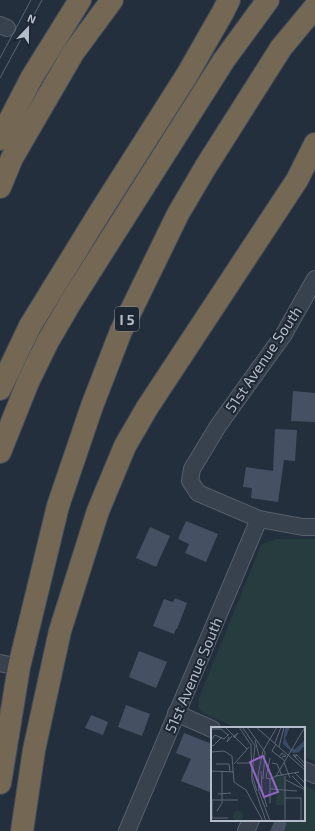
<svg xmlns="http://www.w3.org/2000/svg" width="315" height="831" font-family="'Exo 2',sans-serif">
  <rect width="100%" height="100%" fill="#242f3e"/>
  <g fill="#263c3f">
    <polygon points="276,539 315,539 315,761 304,757 304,728 237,728 204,714 198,708 199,698 261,545"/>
    <polygon points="304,785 315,790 315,831 270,831 275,820 304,820"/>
  </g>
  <g fill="#455162">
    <polygon points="293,391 315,393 315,422 291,421"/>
    <polygon points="275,429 297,430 295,461 284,460 278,502 251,498 252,488 243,487 246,467 273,471"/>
    <polygon points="186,521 218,534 206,562 185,553 189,544 178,539"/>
    <polygon points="150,527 170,536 156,567 136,558"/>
    <polygon points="175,598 187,603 177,629 176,629 174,634 153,626 164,599 173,602"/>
    <polygon points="139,651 167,662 156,688 129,677"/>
    <polygon points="126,705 150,714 142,736 118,727"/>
    <polygon points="91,715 108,722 103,735 85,728"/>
    <polygon points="184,733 212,744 212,793 181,781 191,759 176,753"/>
    <polygon points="275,820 279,820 287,823 284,831 270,831"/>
  </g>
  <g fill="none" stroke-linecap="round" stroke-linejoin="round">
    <g stroke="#565f6c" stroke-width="18">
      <g id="minor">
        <polyline points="0,25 7,28"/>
        <polyline points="315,279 284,334 218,426 192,469 190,481 198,493 259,519 303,527 315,527"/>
        <polyline points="0,663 19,667"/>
        <polyline points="176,713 212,729"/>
        <polyline points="304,770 315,775"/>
        <polyline points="127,831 259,519"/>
        <polyline points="246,831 251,820"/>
      </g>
    </g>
    <g stroke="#434c59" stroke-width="24">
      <g id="highway">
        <polyline points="0,139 32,77 80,0"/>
        <polyline points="0,187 12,158 73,53 112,0"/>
        <polyline points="0,389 30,326 100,212 187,75 223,12 229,0"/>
        <polyline points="0,452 28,382 48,341 72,300 224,60 268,0"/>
        <polyline points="0,783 19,667 58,506 92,406 121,331 178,214 205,168 281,48 315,7"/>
        <polyline points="22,831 34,750 60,631 98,511 125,446 147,408 297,180 315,144"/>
      </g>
    </g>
    <use href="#minor" stroke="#38414e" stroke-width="16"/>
    <use href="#highway" stroke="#746855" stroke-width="22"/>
    <g stroke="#5a6575" stroke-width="1">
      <polyline points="0,58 31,0"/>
      <polyline points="0,78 42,0"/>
    </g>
  </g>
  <g text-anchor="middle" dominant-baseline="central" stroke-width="4" stroke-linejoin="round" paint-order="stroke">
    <rect fill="#1d2633" stroke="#878f9c" stroke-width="1" x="115" y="307" width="24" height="24" rx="3"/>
    <g font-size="14" font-weight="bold" fill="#b4bcc9">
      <text x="127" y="319">I 5</text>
    </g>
    <g font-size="15" fill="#b4bcc9" stroke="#1d2633">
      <text transform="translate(263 359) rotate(-56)">51st Avenue South</text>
      <text transform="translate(193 675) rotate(-67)">51st Avenue South</text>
    </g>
  </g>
  <g transform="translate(211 727)">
    <rect width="94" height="94" fill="#242f3e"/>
    <path d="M65,49H74V62H60V53ZM65,63H73L74,78H65ZM22 89a5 5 0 1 1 10 0a5 5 0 1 1-10 0Z" fill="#263c3f"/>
    <path d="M74,0H79L74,12L80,22H84L94,13V18L88,25L82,26L72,17Z" fill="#394c67"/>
    <path fill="none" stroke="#5e6776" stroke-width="1" d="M14,0L36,22M28,0L40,18L41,54L55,94M36,0L54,25L52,52M45,0L94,43M32,1L44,19L41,48L46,64M0,2H10L17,8M18,10L16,15L21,9M22,10L27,6L23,11M0,13L4,8L13,12L18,7M44,13L49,32M64,16L70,0M0,17L2,19L11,10M65,17L61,24L74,34M68,20L73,0M0,25L13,24L21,29L23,55L35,63L52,94M86,28H82L84,30L86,28L94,37M68,30L71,26L75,29L71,30M84,30L94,40M59,31L55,51L59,52M73,35L79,51M26,36H40M61,36L66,37L71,49M5,37H18L19,45M23,37L38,20M0,44L23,45M50,44L51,63L56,80M84,46L94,56M65,49L88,45M81,49L94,62M59,52L65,49L94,0M75,53L94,63M0,62V44M59,62L86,64M7,67L20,66M74,71H90V94M1,73V91H17M1,73H27M59,76V52M6,84L11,76V45M59,94L48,65L47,48L52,24L66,0M74,94V49"/>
    <path fill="#9266c3" fill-opacity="0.15" stroke="#9266c3" stroke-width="2" d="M52,29L67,65L53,70L39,35Z"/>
    <rect width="94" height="94" fill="none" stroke="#b4bcc9" stroke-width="2"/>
  </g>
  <g transform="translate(28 28) rotate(22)" stroke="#1d2633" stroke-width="3" paint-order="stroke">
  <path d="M0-3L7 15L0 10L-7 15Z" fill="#b4bcc9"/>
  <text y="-6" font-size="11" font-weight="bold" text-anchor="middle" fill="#b4bcc9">N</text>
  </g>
</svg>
